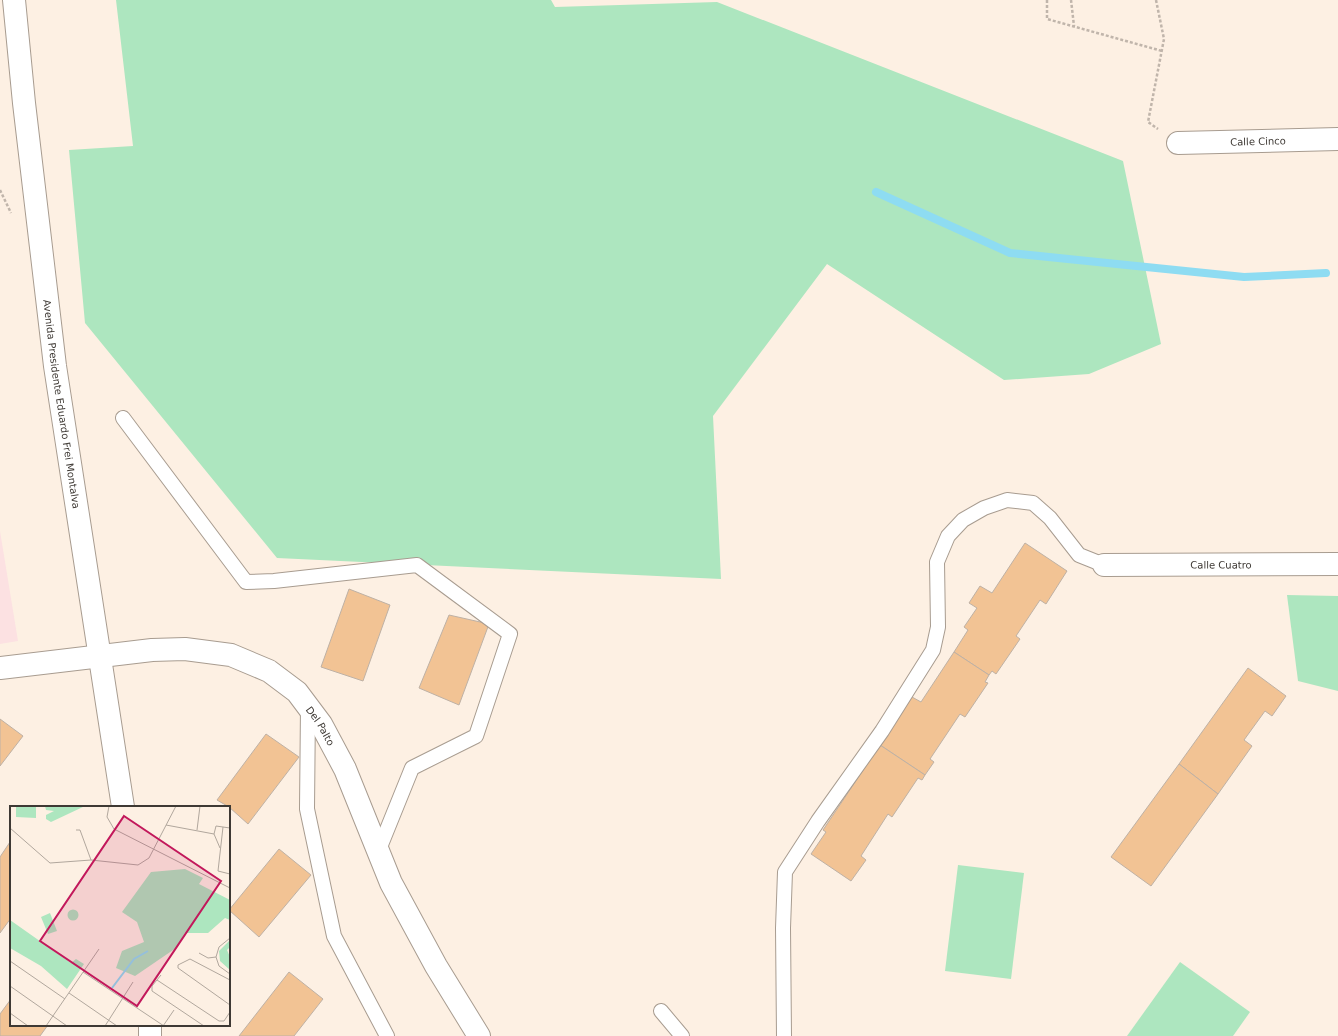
<svg xmlns="http://www.w3.org/2000/svg" width="1338" height="1036" font-family="'DejaVu Sans',sans-serif">
  <rect width="100%" height="100%" fill="#fdf0e3"/>
  <polygon fill="#fce1e2" points="0,531 18,641 0,644"/>
  <g fill="#ade6bf">
    <polygon points="116,0 551,0 555,7 717,2 1123,161 1161,344 1089,374 1004,380 827,264 713,416 721,579 277,558 85,323 69,150 133,146"/>
    <polygon points="1287,595 1338,596 1338,691 1298,681"/>
    <polygon points="958,865 1024,873 1011,979 945,971"/>
    <polygon points="1180,962 1250,1012 1233,1036 1127,1036"/>
  </g>
  <g fill="none" stroke-linecap="round" stroke-linejoin="round">
    <polyline stroke="#8edcf2" stroke-width="8" points="876,192 1010,253 1244,277 1326,273"/>
  </g>
  <g fill="#f2c394" stroke="#beb1a5">
    <polygon points="1025,543 1067,571 1046,604 1040,600 1016,636 1020,639 996,674 992,671 989,675 954,652 968,630 964,627 977,608 969,603 980,586 992,593"/>
    <polygon points="349,589 390,605 363,681 321,667"/>
    <polygon points="449,615 489,624 459,705 419,688"/>
    <polygon points="954,652 989,675 985,682 988,683 965,717 960,714 930,759 934,762 925,775 880,745 912,697 921,702"/>
    <polygon points="1248,668 1286,696 1272,716 1265,711 1244,740 1252,746 1218,794 1179,764"/>
    <polygon points="0,719 23,736 0,766"/>
    <polygon points="266,734 299,757 248,824 229,807 217,800"/>
    <polygon points="880,745 925,775 922,780 918,778 892,817 888,814 861,856 866,860 851,881 811,854 826,832 823,830"/>
    <polygon points="1179,764 1218,794 1151,886 1111,857"/>
    <polygon points="10,842 11,918 0,933 0,857"/>
    <polygon points="279,849 311,875 259,937 229,910"/>
    <polygon points="289,972 323,999 294,1036 239,1036"/>
    <polygon points="11,999 11,1025 48,1025 40,1036 0,1036 0,1014"/>
  </g>
  <g fill="none" stroke-linecap="round" stroke-linejoin="round">
    <g stroke="#a89c90" stroke-width="16">
      <g id="service">
        <polyline points="123,418 246,582 274,581 417,565 510,634 476,736 412,768 378,852"/>
        <polyline points="308,707 307,809 334,936 387,1036"/>
        <polyline points="661,1011 682,1036"/>
        <polyline points="784,1036 783,928 785,872 818,821 882,731 933,650 938,627 937,562 948,536 963,520 984,508 1007,500 1033,503 1050,518 1079,555 1104,565"/>
      </g>
    </g>
    <g stroke="#a89c90" stroke-width="24">
      <g id="minor">
        <path id="s1" d="M1178,143L1338,139"/>
        <path id="s2" d="M1104,565L1338,564"/>
        <path id="s3" d="M0,668L152,650L185,649L231,655L269,671L297,692L321,724L345,769L391,883L436,966L479,1036"/>
      </g>
    </g>
    <g stroke="#a89c90" stroke-width="24">
      <g id="tertiary">
        <path id="s4" d="M14,0L24,103L55,366L123,807"/>
        <polyline points="150,1025 150,1036"/>
      </g>
    </g>
    <g stroke="#c0b5ab" stroke-width="2.5" stroke-dasharray="3 2" stroke-linecap="butt">
      <polyline points="1047,0 1047,19 1162,51"/>
      <polyline points="1071,0 1074,26"/>
      <polyline points="1156,0 1164,39 1148,122 1158,129"/>
      <polyline points="0,190 11,213"/>
    </g>
    <use href="#service" stroke="#fff" stroke-width="14"/>
    <use href="#minor" stroke="#fff" stroke-width="22"/>
    <use href="#tertiary" stroke="#fff" stroke-width="22"/>
  </g>
  <g text-anchor="middle" dominant-baseline="central" stroke-width="3" stroke-linejoin="round" paint-order="stroke">
    <g font-size="10" fill="#3e3934" stroke="#fff">
      <text stroke="none"><textPath href="#s1" startOffset="80">Calle Cinco</textPath></text>
      <text stroke="none"><textPath href="#s4" startOffset="407">Avenida Presidente Eduardo Frei Montalva</textPath></text>
      <text stroke="none"><textPath href="#s2" startOffset="117">Calle Cuatro</textPath></text>
      <text stroke="none"><textPath href="#s3" startOffset="350">Del Palto</textPath></text>
    </g>
  </g>
  <g transform="translate(10 806)">
    <rect width="220" height="220" fill="#fdf0e3"/>
    <path d="M6,0H26V12L6,11ZM35,0H75L41,16L36,13V9L44,5L36,4ZM175,63L193,72L189,78L220,94V114L215,112L198,127H175L166,142L125,170L106,162L112,145L134,136L127,116L112,106L141,66ZM57.5 109a5.5 5.5 0 1 1 11 0a5.5 5.5 0 1 1-11 0ZM40,107L47,125L38,128L31,111ZM0,114L61,157L66,153L74,158L57,183L31,160L0,142ZM220,134V141L217,144L220,151V164L210,155L209,145Z" fill="#ade6bf"/>
    <path fill="none" stroke="#8edcf2" stroke-width="2" d="M102,182L124,153L138,145"/>
    <path fill="none" stroke="#b1a79d" stroke-width="1" d="M99,0L97,11L104,23L220,82M156,19L204,28M213,21L208,65L220,68M0,22L40,57L81,54L128,59L139,52L166,0M66,24H70L81,54M187,24L190,0M210,42L204,28L206,20L220,22M220,132L209,141L206,151L209,160L220,168M189,147L198,152L206,151M0,155L55,193M73,166L154,220M151,169L142,180V185L194,220M147,174L209,215H214L220,206M220,174L180,153L168,159V162L220,199M0,180L57,220M59,187L107,220M0,207L18,220M36,220L89,143M95,220L123,176M153,220L164,204"/>
    <path fill="#c2185b" fill-opacity="0.15" stroke="#c2185b" stroke-width="2" d="M114,10L211,75L127,200L30,135Z"/>
    <rect width="220" height="220" fill="none" stroke="#3e3934" stroke-width="2"/>
  </g>
</svg>
